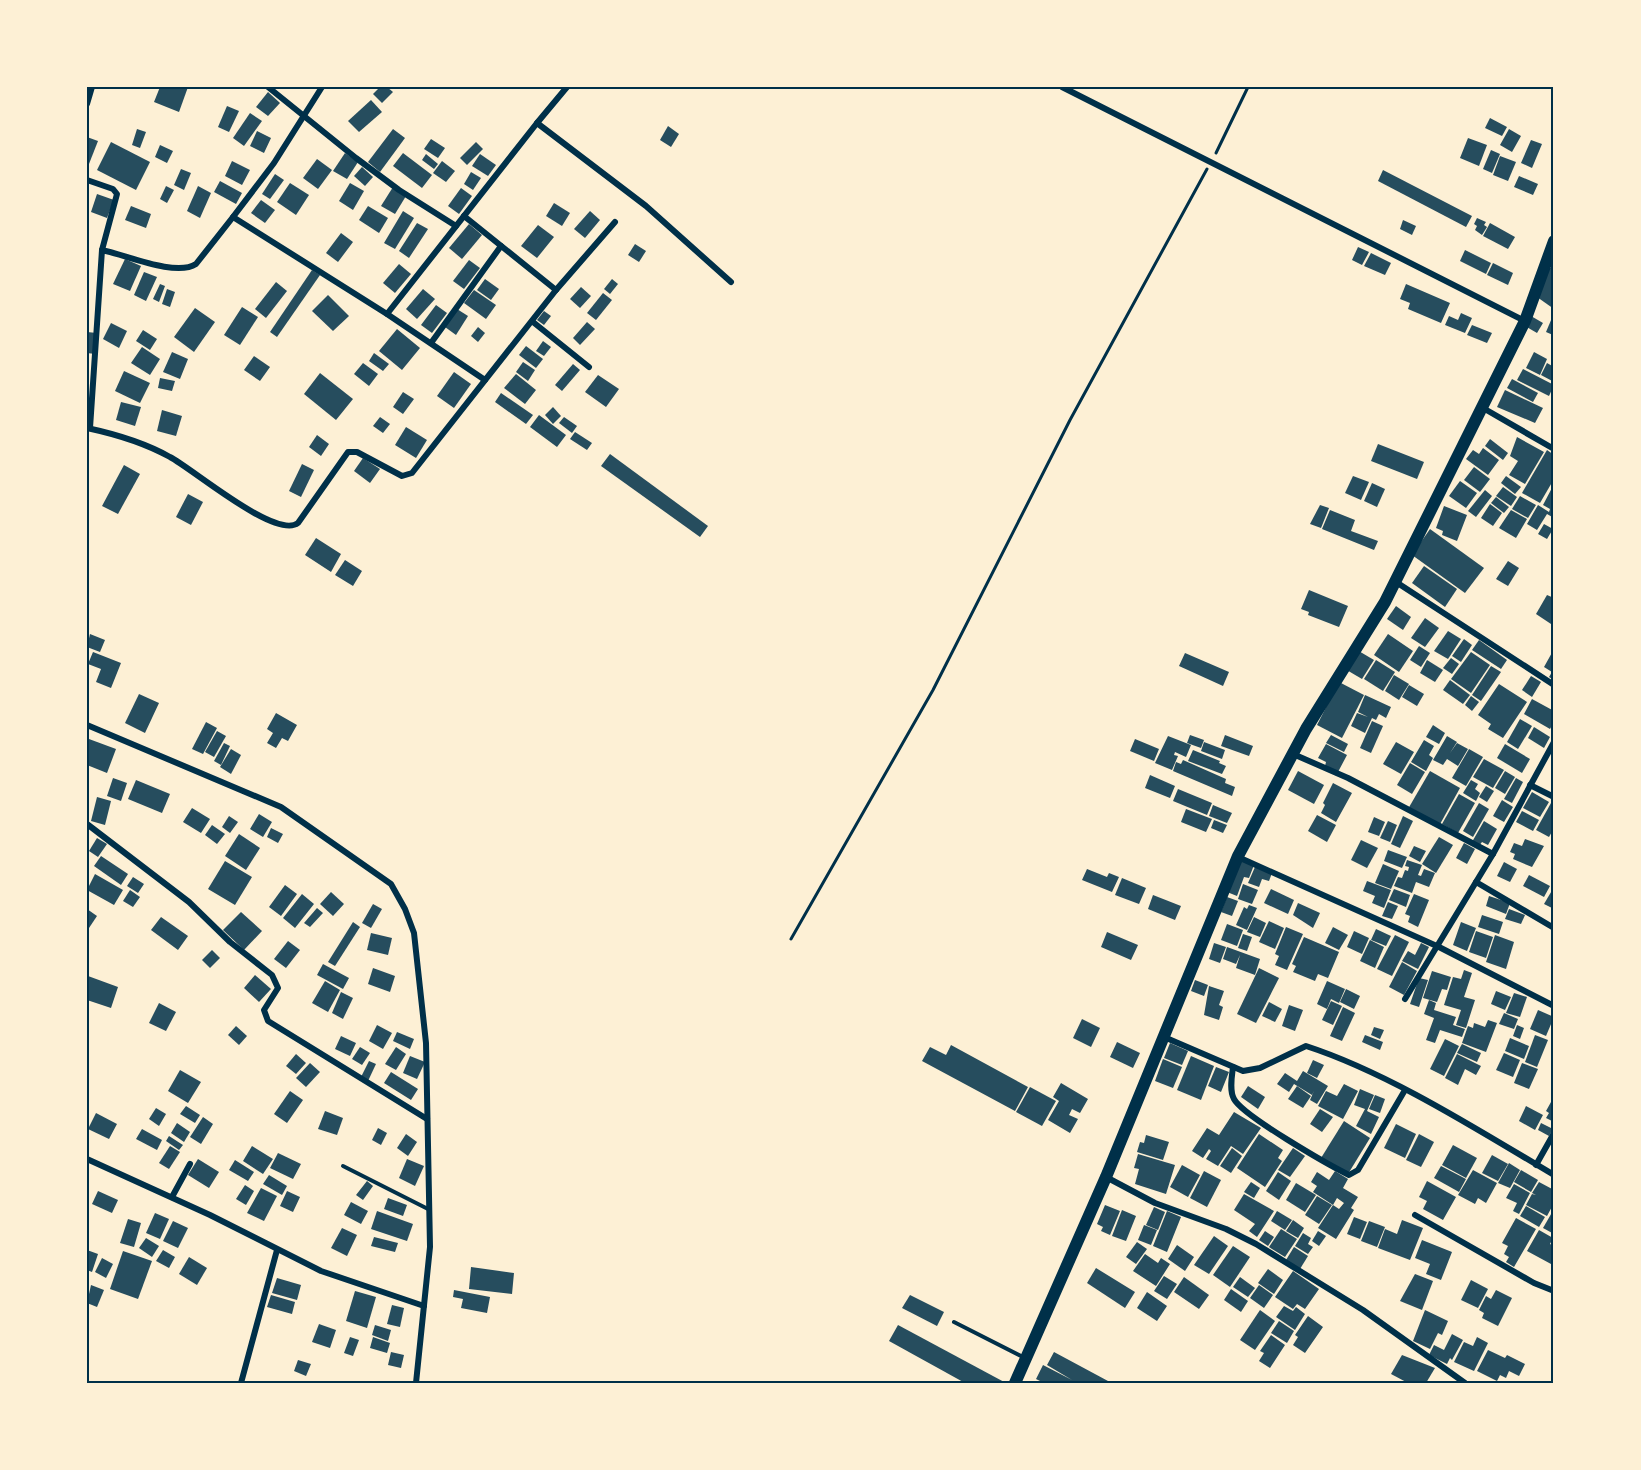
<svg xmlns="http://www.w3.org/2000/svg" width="1641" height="1470" font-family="'PT Sans',sans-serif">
  <rect width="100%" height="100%" fill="#fdf0d5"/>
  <g fill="#264d5e">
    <polygon points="160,87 188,87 179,112 154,102"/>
    <polygon points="380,87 387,87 393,92 382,103 373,94"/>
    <polygon points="268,92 280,103 268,116 256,107"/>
    <polygon points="371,100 382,112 359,132 348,121"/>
    <polygon points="227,106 239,111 229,132 218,127"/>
    <polygon points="250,113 262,121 244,146 233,138"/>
    <polygon points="1490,118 1507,127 1502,136 1485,128"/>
    <polygon points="668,126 679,134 671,147 660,140"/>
    <polygon points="137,129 146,132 140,148 132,145"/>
    <polygon points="393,129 405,138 380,172 368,162"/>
    <polygon points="1509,129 1521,136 1512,152 1500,145"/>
    <polygon points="257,131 271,138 264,153 250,146"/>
    <polygon points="87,137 98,141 87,169"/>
    <polygon points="1468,138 1487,145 1479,166 1460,158"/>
    <polygon points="431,139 445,148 438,158 424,149"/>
    <polygon points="1531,140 1542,144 1532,168 1521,163"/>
    <polygon points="111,142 150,162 136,190 97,170"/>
    <polygon points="476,142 483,149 467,165 460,158"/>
    <polygon points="160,145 173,151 167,163 155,157"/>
    <polygon points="1491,150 1500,154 1492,173 1483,169"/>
    <polygon points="345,153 358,162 347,179 333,171"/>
    <polygon points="403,153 432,175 422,188 393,166"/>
    <polygon points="426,154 438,164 434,169 422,160"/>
    <polygon points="480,154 496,165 488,176 472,166"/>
    <polygon points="1500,156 1516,162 1508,181 1493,175"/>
    <polygon points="317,159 332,170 318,189 303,178"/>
    <polygon points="232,161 250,170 242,185 225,176"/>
    <polygon points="442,161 455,171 446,182 433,173"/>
    <polygon points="362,167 373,177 365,186 354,176"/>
    <polygon points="181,169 191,173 184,190 174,185"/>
    <polygon points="1383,170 1472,216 1466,227 1378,181"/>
    <polygon points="471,172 481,178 473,190 464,184"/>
    <polygon points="275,174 284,180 270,199 262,194"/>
    <polygon points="1519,176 1538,184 1533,195 1514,187"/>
    <polygon points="220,181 242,193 236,204 214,192"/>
    <polygon points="290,183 309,195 296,215 277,202"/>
    <polygon points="350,183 364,191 353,210 339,201"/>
    <polygon points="166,186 174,190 167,203 160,199"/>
    <polygon points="198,186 211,193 200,218 187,211"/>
    <polygon points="393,187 406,196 395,214 381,206"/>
    <polygon points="461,188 472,196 459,214 448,206"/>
    <polygon points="97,194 114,200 107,218 91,212"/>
    <polygon points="261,200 275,210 265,223 251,213"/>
    <polygon points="554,203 570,213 562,226 546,216"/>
    <polygon points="131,206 151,214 146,228 125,220"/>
    <polygon points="368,206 388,218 379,233 359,220"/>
    <polygon points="403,211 414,218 395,249 384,243"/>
    <polygon points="590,211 600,220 585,238 574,229"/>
    <polygon points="1477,218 1486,222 1484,225 1487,227 1482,235 1475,230 1477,226 1474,224"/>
    <polygon points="1403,220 1416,226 1412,235 1400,229"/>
    <polygon points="417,223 428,229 409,258 399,251"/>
    <polygon points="1490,223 1515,237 1508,249 1483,236"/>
    <polygon points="469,224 482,235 462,259 449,248"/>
    <polygon points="538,225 554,237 537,258 521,246"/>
    <polygon points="341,233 353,242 338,262 326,253"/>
    <polygon points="635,244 646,251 639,262 628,255"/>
    <polygon points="1358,247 1369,252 1362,265 1352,260"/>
    <polygon points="1465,250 1491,263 1486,274 1460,261"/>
    <polygon points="1371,253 1391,263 1385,275 1364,266"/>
    <polygon points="125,259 141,266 130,291 113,284"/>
    <polygon points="469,260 480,268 464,289 453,281"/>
    <polygon points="1493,263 1513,273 1508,285 1487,275"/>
    <polygon points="399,264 411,274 395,293 383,283"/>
    <polygon points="1548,266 1554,270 1554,309 1537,297"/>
    <polygon points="312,270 320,275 277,337 270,332"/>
    <polygon points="144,272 157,277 146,301 134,295"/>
    <polygon points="485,279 499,289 491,300 477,290"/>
    <polygon points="612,279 618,284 610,294 604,289"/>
    <polygon points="276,282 287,291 266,318 255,309"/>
    <polygon points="160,284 165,286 159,302 153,299"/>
    <polygon points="1406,284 1450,303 1441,323 1408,309 1410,303 1400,299"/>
    <polygon points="581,287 591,296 580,308 570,299"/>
    <polygon points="167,289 175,292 170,307 162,304"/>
    <polygon points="423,289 435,299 417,319 406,309"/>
    <polygon points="474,290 496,305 486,319 464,303"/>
    <polygon points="603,293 612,300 596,320 587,313"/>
    <polygon points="328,295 349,316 333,331 312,311"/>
    <polygon points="436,305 447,313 432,333 421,325"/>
    <polygon points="242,307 258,317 240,345 224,335"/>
    <polygon points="195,308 215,322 194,352 174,337"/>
    <polygon points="457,309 468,316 456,335 445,327"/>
    <polygon points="544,311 551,316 544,325 537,320"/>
    <polygon points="1461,313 1472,318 1465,333 1445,325 1449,316 1458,320"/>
    <polygon points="1554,313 1554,332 1553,335 1546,332"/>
    <polygon points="1531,316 1543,323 1537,333 1525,326"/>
    <polygon points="587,322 595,329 580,345 573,338"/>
    <polygon points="111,323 127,331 119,348 103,339"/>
    <polygon points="1472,325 1492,333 1487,343 1467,335"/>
    <polygon points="478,327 485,333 478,342 471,336"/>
    <polygon points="397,329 420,348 402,370 379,351"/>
    <polygon points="143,330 157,339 150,350 136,341"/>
    <polygon points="87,332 97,333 95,354 87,353"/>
    <polygon points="543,341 551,347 544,356 536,351"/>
    <polygon points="526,346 543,359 536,368 519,355"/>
    <polygon points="142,347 160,359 150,375 131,363"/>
    <polygon points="172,352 188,359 180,379 163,372"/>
    <polygon points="1534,352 1547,359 1540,375 1526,368"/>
    <polygon points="374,353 389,364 383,371 369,361"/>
    <polygon points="254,356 270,367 260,381 244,370"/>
    <polygon points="523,362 535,370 528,381 516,372"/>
    <polygon points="363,363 378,374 369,386 354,374"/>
    <polygon points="1547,363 1554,367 1554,382 1541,375"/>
    <polygon points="573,364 580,370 562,391 555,385"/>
    <polygon points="1523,369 1554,385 1549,396 1517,380"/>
    <polygon points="124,371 150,383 140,403 115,391"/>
    <polygon points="454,372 471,384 454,408 437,396"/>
    <polygon points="320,373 353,399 336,420 304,394"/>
    <polygon points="516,374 536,390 525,404 504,388"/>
    <polygon points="598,375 619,389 606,407 585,392"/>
    <polygon points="160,378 175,381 172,391 158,388"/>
    <polygon points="1512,379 1538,393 1533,402 1507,388"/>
    <polygon points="1505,390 1543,408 1535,423 1497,407"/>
    <polygon points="403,392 414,399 403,414 393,407"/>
    <polygon points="501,393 533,415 526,424 495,402"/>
    <polygon points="121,402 141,407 135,426 116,420"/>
    <polygon points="553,407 561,416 553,424 545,415"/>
    <polygon points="162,410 182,416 176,436 157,431"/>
    <polygon points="539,415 566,435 557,447 530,427"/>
    <polygon points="380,417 390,424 383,433 373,426"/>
    <polygon points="564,417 577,426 572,433 559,423"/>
    <polygon points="406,427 427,440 416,458 395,445"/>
    <polygon points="575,432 592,443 587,450 570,439"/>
    <polygon points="317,435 329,444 321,456 309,447"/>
    <polygon points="1517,437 1544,452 1525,484 1509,475 1518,461 1510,456"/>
    <polygon points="1490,439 1508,453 1503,460 1485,446"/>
    <polygon points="1378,444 1424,462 1417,479 1371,461"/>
    <polygon points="1483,448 1499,460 1488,475 1466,459 1473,450 1479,454"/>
    <polygon points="1547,450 1554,455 1554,479 1540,503 1522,493"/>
    <polygon points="610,454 708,526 700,537 601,466"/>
    <polygon points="363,458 380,469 370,483 354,471"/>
    <polygon points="302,464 314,470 301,497 289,491"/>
    <polygon points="124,465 140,474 118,514 102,506"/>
    <polygon points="1474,467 1490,479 1480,492 1464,480"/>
    <polygon points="1353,476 1369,482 1361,500 1345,493"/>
    <polygon points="1506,476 1521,487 1515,494 1501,483"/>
    <polygon points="1460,481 1477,493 1466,508 1449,496"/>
    <polygon points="1372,483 1385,489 1377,507 1364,501"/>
    <polygon points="1554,484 1554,518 1547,514 1537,530 1527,524 1538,505 1549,512 1550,509 1543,505"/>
    <polygon points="1503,487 1517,497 1511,506 1496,496"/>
    <polygon points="1485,490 1492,496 1476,517 1468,511"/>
    <polygon points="188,494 203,502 191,525 176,517"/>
    <polygon points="1520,496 1536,505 1528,518 1512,509"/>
    <polygon points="1496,497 1509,507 1504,513 1491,503"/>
    <polygon points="1490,504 1502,513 1493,526 1481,518"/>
    <polygon points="1320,505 1329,508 1321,528 1310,524"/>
    <polygon points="1444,506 1467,515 1457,541 1442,535 1443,531 1436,528"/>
    <polygon points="1330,510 1355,520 1351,531 1378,541 1374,550 1322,529"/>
    <polygon points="1511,510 1527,519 1516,538 1499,528"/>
    <polygon points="1544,524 1553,529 1547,539 1538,534"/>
    <polygon points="1430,529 1484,568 1465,593 1412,555"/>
    <polygon points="316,538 341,554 331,572 305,555"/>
    <polygon points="345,560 362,571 353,586 335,575"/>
    <polygon points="1508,561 1519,568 1508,586 1496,579"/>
    <polygon points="1424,566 1457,589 1445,607 1412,583"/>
    <polygon points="1309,590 1348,606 1339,627 1308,615 1309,612 1301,609"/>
    <polygon points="1547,595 1554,598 1554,619 1551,624 1536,614"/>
    <polygon points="1396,606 1411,617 1403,630 1387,619"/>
    <polygon points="1425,618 1439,628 1425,647 1411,638"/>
    <polygon points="1448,631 1461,639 1448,659 1434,651"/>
    <polygon points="90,634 105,640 100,652 87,647"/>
    <polygon points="1388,634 1413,651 1399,672 1374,655"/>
    <polygon points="1464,639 1472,645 1461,662 1452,656"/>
    <polygon points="1479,640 1507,660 1501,669 1472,650"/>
    <polygon points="1419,646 1430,653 1421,667 1410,660"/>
    <polygon points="1554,649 1554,680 1549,677 1552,672 1544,667"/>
    <polygon points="1357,650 1374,660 1362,679 1345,669"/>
    <polygon points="93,652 121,663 111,688 96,682 101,669 88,664"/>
    <polygon points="1471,652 1490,665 1471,693 1451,679"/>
    <polygon points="1185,653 1229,672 1223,686 1179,666"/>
    <polygon points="1451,658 1459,664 1452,674 1443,668"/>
    <polygon points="1376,660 1395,672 1383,691 1364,679"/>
    <polygon points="1427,660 1443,670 1435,682 1420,673"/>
    <polygon points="1491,666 1501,672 1481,701 1472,695"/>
    <polygon points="1394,675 1409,684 1399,700 1385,691"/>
    <polygon points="1531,676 1541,682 1532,697 1522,690"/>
    <polygon points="1450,680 1470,695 1463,704 1443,690"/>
    <polygon points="1339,682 1364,695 1342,738 1317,725"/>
    <polygon points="1499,684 1527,702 1503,738 1488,729 1491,724 1478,715"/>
    <polygon points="1409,685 1424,694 1417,706 1402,697"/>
    <polygon points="139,694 159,703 145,733 125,723"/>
    <polygon points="1365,695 1391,707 1386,718 1379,714 1376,720 1372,718 1365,733 1351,726 1357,713 1368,717 1358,712"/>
    <polygon points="1471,696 1479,702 1472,711 1465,705"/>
    <polygon points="1532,699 1554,711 1554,722 1550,729 1524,714"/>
    <polygon points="276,713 297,725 288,741 282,738 276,748 267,743 273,733 267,729"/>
    <polygon points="1520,719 1532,726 1518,749 1507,742"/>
    <polygon points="1372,721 1383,726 1371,753 1360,748"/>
    <polygon points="206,722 217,728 203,754 192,749"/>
    <polygon points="1433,725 1445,733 1439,744 1426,737"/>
    <polygon points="1534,727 1550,737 1544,748 1528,738"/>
    <polygon points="217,731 226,736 214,757 205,752"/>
    <polygon points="1190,735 1204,740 1201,748 1187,743"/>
    <polygon points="1225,735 1253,746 1249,756 1221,746"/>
    <polygon points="1331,735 1348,744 1344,752 1326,743"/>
    <polygon points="1168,736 1191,745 1186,757 1175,752 1174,755 1178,756 1172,770 1155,763"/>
    <polygon points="1447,736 1457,742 1450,753 1457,743 1468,749 1458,766 1447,759 1443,765 1433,760"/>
    <polygon points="89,739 116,749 107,773 87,765"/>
    <polygon points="1135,739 1159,749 1154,761 1130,751"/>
    <polygon points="1424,740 1434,746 1429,755 1433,758 1426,771 1411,762"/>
    <polygon points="1204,742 1225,750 1222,759 1201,751"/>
    <polygon points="1396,742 1414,752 1401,774 1383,764"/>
    <polygon points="224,743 230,746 221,765 214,761"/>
    <polygon points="1326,744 1347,755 1338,772 1325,766 1326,762 1318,758"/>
    <polygon points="1505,744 1530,759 1522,773 1497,758"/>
    <polygon points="231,749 241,755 231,774 220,767"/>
    <polygon points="1469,749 1483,757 1466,786 1452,778"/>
    <polygon points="1193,750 1220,761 1219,763 1226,766 1222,774 1188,761"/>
    <polygon points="1484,759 1504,770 1493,788 1473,777"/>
    <polygon points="1183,760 1226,779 1225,783 1235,787 1232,796 1173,771 1176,762 1181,764"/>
    <polygon points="1410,763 1425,772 1412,794 1397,785"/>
    <polygon points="1298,771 1324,785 1314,804 1288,790"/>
    <polygon points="1430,771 1460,788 1439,826 1408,809"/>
    <polygon points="1505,771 1515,777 1505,794 1495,788"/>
    <polygon points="1150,775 1175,786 1170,798 1145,788"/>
    <polygon points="113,778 127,783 121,801 107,796"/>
    <polygon points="1516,778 1523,782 1512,803 1504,799"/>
    <polygon points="136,780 170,794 162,813 128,799"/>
    <polygon points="1471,780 1478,784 1475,789 1480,793 1476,801 1463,793"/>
    <polygon points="1333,783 1352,793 1336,822 1321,813 1325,805 1323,803"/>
    <polygon points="1486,786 1494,791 1487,802 1479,797"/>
    <polygon points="1178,789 1212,803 1207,815 1173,801"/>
    <polygon points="1532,792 1549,802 1540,817 1523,808"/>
    <polygon points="1459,794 1475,803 1458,833 1442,824"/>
    <polygon points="97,797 111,801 105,825 91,821"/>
    <polygon points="1502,800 1513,807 1504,822 1493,816"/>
    <polygon points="1479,803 1489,809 1473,837 1463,831"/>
    <polygon points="1551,803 1554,805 1554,828 1549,837 1536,830"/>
    <polygon points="1213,805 1232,813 1227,823 1209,816"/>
    <polygon points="192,808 210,819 201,833 183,822"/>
    <polygon points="1186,809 1212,819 1206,832 1181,822"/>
    <polygon points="1522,811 1539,820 1533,831 1516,822"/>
    <polygon points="259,814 272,822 263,837 250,829"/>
    <polygon points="1317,815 1336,825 1327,842 1308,831"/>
    <polygon points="229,816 238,822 230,833 222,827"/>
    <polygon points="1403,816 1413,821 1400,848 1391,844"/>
    <polygon points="1374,817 1385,822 1379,836 1368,832"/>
    <polygon points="1214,820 1227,825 1223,833 1211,828"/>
    <polygon points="1388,821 1397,825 1390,842 1380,838"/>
    <polygon points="1484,821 1497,829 1488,845 1482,842 1479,846 1472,842"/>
    <polygon points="212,825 225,834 217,844 205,835"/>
    <polygon points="271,828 283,834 278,843 267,837"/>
    <polygon points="239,834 260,848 246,870 225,856"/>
    <polygon points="1439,837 1453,845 1436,873 1422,864"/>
    <polygon points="97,838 107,844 98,857 89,851"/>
    <polygon points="1525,839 1544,846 1532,867 1513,859 1515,854 1510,852 1514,843 1522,846"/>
    <polygon points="1361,840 1378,848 1367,868 1351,860"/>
    <polygon points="1464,843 1475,849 1467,864 1456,858"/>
    <polygon points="1414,846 1426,851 1420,862 1409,856"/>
    <polygon points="1388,850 1407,857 1402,868 1384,861"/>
    <polygon points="101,856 128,874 121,885 94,866"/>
    <polygon points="1242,860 1254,865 1249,878 1244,877 1237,896 1227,892"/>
    <polygon points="1407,860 1422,865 1418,875 1421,876 1424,869 1435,873 1429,887 1416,882 1412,893 1394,886 1398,877 1402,878 1405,870 1408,871 1409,867 1405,866"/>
    <polygon points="225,861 252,877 235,905 208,889"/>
    <polygon points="1504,862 1517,869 1510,882 1497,876"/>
    <polygon points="1383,864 1399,871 1391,889 1375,883"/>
    <polygon points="1255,867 1272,873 1269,881 1262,879 1259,887 1248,883"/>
    <polygon points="1087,869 1107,877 1109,873 1119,877 1112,892 1082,880"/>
    <polygon points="95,874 123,890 114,905 87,890"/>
    <polygon points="1529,875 1550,886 1544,897 1523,886"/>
    <polygon points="133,877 144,884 138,893 127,886"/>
    <polygon points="1122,878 1146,888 1139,904 1115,895"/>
    <polygon points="1367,881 1391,890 1384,908 1372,903 1375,896 1363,891"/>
    <polygon points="1243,884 1258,890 1252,904 1238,899"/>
    <polygon points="285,885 297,894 281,916 269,907"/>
    <polygon points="1554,887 1554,909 1544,904"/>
    <polygon points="1271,889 1294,900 1288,914 1264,903"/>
    <polygon points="1394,889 1410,895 1406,907 1389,900"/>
    <polygon points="130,890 140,897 133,907 123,901"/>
    <polygon points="331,892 344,904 333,916 320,904"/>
    <polygon points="302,894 314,904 295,928 283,918"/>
    <polygon points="1414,894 1429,900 1418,927 1408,922 1410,916 1405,914"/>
    <polygon points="1153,895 1181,906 1175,920 1148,909"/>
    <polygon points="1489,896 1510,903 1506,914 1486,906"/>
    <polygon points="1227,897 1238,901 1232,916 1221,912"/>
    <polygon points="1388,902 1398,906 1392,919 1382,916"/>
    <polygon points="1298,903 1320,913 1313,928 1293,915"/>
    <polygon points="373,904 382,909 371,928 362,923"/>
    <polygon points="1249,905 1257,908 1247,930 1236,925 1244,907 1247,909"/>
    <polygon points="317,908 323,913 310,927 304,923"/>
    <polygon points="87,909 97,916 87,931"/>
    <polygon points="1509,909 1525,915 1521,924 1505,919"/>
    <polygon points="241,912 262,931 244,950 223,930"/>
    <polygon points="1482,915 1503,922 1499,934 1478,927"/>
    <polygon points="161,917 188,936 178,950 151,930"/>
    <polygon points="1254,917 1266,923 1260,937 1247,932"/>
    <polygon points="1269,921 1284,928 1275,949 1259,942"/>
    <polygon points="353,922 360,927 335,966 328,962"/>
    <polygon points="1461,922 1476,928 1467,951 1453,945"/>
    <polygon points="1227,924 1243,930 1237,946 1221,940"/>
    <polygon points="1286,927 1303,934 1287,970 1275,965 1279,956 1275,954"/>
    <polygon points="1333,927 1348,935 1339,950 1325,943"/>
    <polygon points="1376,929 1391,936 1386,946 1371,940"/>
    <polygon points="1354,931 1369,938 1362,954 1347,947"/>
    <polygon points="1476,931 1493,937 1486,958 1469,952"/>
    <polygon points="1107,932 1138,945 1131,960 1101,947"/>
    <polygon points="371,933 392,938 388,955 367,950"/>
    <polygon points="1243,934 1252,937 1247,951 1238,948"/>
    <polygon points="1395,935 1409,942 1392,976 1377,969"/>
    <polygon points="1495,935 1514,942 1506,969 1486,962"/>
    <polygon points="1304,937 1339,952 1328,978 1318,974 1315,981 1293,972 1296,966 1292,964"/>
    <polygon points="1370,940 1384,947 1375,968 1360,961"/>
    <polygon points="288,941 300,950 286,968 274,959"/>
    <polygon points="1214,943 1226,947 1220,963 1209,959"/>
    <polygon points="1421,943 1429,947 1418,969 1402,961 1408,951 1415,955"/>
    <polygon points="1227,947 1260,959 1255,975 1236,968 1240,955 1236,964 1223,959"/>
    <polygon points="212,950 220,958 210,968 202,960"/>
    <polygon points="1402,962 1417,971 1404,995 1389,987"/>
    <polygon points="323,964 349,978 343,989 317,975"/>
    <polygon points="373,968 395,976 390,992 368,984"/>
    <polygon points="1259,968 1279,978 1256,1023 1237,1014"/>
    <polygon points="1464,970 1472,973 1464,997 1475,1000 1466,1028 1456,1025 1461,1010 1444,1005 1453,977 1461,979"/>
    <polygon points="1432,971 1451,977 1447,990 1442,989 1437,1002 1423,998"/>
    <polygon points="255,975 271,989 259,1002 244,988"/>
    <polygon points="88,976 118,987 111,1008 87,1000"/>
    <polygon points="1419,978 1428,980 1419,1007 1410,1004"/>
    <polygon points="1195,980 1208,985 1204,996 1191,991"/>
    <polygon points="325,981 340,990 328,1012 312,1003"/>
    <polygon points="1327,981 1345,989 1339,1003 1331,999 1327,1009 1317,1004"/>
    <polygon points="1209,986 1224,991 1219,1005 1223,1007 1219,1020 1204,1015"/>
    <polygon points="1346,989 1360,996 1354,1009 1340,1002"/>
    <polygon points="1496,991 1511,997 1505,1010 1491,1004"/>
    <polygon points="341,992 353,998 343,1019 332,1013"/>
    <polygon points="1514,993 1527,997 1520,1017 1506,1013"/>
    <polygon points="1429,1000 1436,1003 1434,1010 1456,1017 1453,1025 1465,1029 1462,1037 1440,1030 1435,1043 1426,1040 1434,1018 1424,1014"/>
    <polygon points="1331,1001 1342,1006 1333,1025 1322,1020"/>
    <polygon points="1269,1002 1282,1009 1275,1022 1262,1016"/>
    <polygon points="159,1003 176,1012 166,1031 149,1023"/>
    <polygon points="1289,1005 1303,1010 1295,1031 1282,1026"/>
    <polygon points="1343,1007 1355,1013 1342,1041 1330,1036"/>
    <polygon points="1538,1010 1554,1017 1546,1036 1530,1029"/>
    <polygon points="1504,1013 1518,1019 1514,1029 1499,1024"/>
    <polygon points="1082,1019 1100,1028 1091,1047 1073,1038"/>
    <polygon points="1488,1020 1497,1023 1486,1052 1462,1043 1468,1026 1473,1028 1474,1023 1485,1027"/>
    <polygon points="377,1025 392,1033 383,1049 369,1041"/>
    <polygon points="1517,1025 1524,1028 1520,1039 1513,1036"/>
    <polygon points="236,1026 247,1036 239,1045 228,1035"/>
    <polygon points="1374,1027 1384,1030 1380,1039 1371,1035"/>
    <polygon points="397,1032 414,1039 410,1049 393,1041"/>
    <polygon points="1365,1035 1383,1042 1380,1050 1362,1042"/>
    <polygon points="1535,1035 1548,1040 1537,1067 1525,1062"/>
    <polygon points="341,1036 356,1043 350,1056 335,1049"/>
    <polygon points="1510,1038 1529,1046 1524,1059 1505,1051"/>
    <polygon points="1445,1039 1459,1046 1444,1076 1430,1069"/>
    <polygon points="1117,1042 1140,1053 1133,1068 1110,1057"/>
    <polygon points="1170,1043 1188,1051 1182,1065 1164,1058"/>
    <polygon points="1462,1044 1481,1053 1477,1062 1457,1053"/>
    <polygon points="951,1045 1028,1087 1015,1111 922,1061 930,1047 946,1055"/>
    <polygon points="360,1047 370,1053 362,1065 352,1059"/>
    <polygon points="396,1047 406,1054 396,1070 385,1064"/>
    <polygon points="1504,1053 1520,1060 1513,1077 1496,1070"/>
    <polygon points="296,1054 306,1063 296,1074 286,1066"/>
    <polygon points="1457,1054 1481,1066 1476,1075 1465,1069 1458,1085 1445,1078"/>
    <polygon points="410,1056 425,1062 417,1079 403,1073"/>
    <polygon points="1191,1056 1214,1066 1201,1100 1177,1090"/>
    <polygon points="1163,1059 1182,1067 1173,1088 1155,1081"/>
    <polygon points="1313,1060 1324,1065 1317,1078 1307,1073"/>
    <polygon points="369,1061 376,1064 368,1081 361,1077"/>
    <polygon points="310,1063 320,1072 306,1087 296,1078"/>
    <polygon points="1522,1063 1538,1069 1529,1089 1514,1083"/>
    <polygon points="1216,1067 1229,1072 1221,1092 1208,1086"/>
    <polygon points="180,1070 201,1082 188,1103 168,1091"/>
    <polygon points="1303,1071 1328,1086 1317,1104 1310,1100 1314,1091 1312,1095 1294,1084 1289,1092 1277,1084 1285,1073 1297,1081"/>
    <polygon points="391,1072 418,1089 411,1100 384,1083"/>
    <polygon points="1061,1083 1088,1099 1080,1113 1072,1109 1069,1115 1078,1119 1070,1133 1048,1120 1059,1101 1053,1097"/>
    <polygon points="1344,1084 1358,1091 1343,1119 1318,1106 1326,1091 1337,1096"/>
    <polygon points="1248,1086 1265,1097 1258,1109 1241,1097"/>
    <polygon points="1297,1086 1311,1096 1303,1108 1288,1099"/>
    <polygon points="1030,1087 1056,1101 1042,1126 1016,1112"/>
    <polygon points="1360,1089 1374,1095 1367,1111 1379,1117 1371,1134 1356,1126 1365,1109 1354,1105"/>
    <polygon points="290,1091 303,1100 287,1123 274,1114"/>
    <polygon points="1375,1095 1385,1099 1380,1113 1369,1109"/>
    <polygon points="1551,1102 1554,1103 1554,1122 1546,1118 1549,1113 1546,1111"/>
    <polygon points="186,1106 200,1115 195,1123 180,1114"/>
    <polygon points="1526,1106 1543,1115 1535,1130 1519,1121"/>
    <polygon points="156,1108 166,1114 159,1126 149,1119"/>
    <polygon points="1320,1109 1333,1117 1322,1132 1310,1124"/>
    <polygon points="325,1111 343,1118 337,1135 318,1129"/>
    <polygon points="1234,1112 1261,1128 1243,1154 1231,1146 1218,1166 1206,1159 1211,1151 1209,1149 1203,1158 1192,1151 1207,1128 1219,1135"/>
    <polygon points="96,1113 117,1124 109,1139 88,1129"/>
    <polygon points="203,1117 213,1124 201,1144 190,1137"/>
    <polygon points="1344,1121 1370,1138 1348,1174 1321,1158"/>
    <polygon points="177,1123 190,1132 184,1142 171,1133"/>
    <polygon points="1541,1123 1553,1129 1549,1136 1538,1130"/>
    <polygon points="1396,1124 1416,1134 1405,1158 1384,1148"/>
    <polygon points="378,1128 387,1133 381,1145 372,1140"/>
    <polygon points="142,1129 162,1140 157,1150 136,1139"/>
    <polygon points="406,1134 417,1142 408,1156 397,1148"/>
    <polygon points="1259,1134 1283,1150 1278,1158 1282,1161 1265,1187 1237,1168"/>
    <polygon points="1419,1134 1434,1142 1421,1167 1406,1160"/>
    <polygon points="1146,1135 1169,1142 1163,1160 1137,1152 1140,1142 1144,1143"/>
    <polygon points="169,1136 183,1145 179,1150 166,1141"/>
    <polygon points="1453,1145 1477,1158 1466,1178 1442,1165"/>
    <polygon points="170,1146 180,1152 169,1169 159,1163"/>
    <polygon points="252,1146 273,1159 263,1174 243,1161"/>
    <polygon points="1232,1148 1242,1156 1231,1173 1220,1166"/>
    <polygon points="1293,1148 1305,1156 1290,1177 1278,1170"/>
    <polygon points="278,1153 301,1164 293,1179 270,1168"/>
    <polygon points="1138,1154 1175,1165 1166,1194 1135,1184 1139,1169 1134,1168"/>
    <polygon points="1492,1155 1508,1164 1498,1181 1482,1173"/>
    <polygon points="198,1159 219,1172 209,1188 188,1175"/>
    <polygon points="407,1159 424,1166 415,1186 399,1178"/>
    <polygon points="235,1160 254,1172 248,1181 229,1170"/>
    <polygon points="1509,1163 1520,1170 1510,1188 1498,1183"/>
    <polygon points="1182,1165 1200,1175 1188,1197 1170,1187"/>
    <polygon points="1441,1166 1466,1179 1459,1192 1434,1178"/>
    <polygon points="1473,1170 1497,1183 1486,1203 1478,1198 1475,1204 1458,1195"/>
    <polygon points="1521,1170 1538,1180 1531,1192 1514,1182"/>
    <polygon points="1204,1171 1221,1180 1207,1207 1190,1198"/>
    <polygon points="1335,1171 1348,1179 1343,1188 1358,1197 1351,1208 1354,1210 1336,1239 1318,1228 1333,1205 1339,1209 1344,1203 1337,1198 1333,1205 1313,1192 1317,1186 1311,1182 1317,1172 1329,1180"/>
    <polygon points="1278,1172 1291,1181 1279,1200 1266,1191"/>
    <polygon points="269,1175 287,1186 282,1195 263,1184"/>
    <polygon points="367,1181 373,1186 363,1200 356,1195"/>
    <polygon points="1427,1181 1456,1197 1443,1220 1423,1209 1427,1201 1419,1197"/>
    <polygon points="1251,1182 1260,1188 1254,1198 1244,1192"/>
    <polygon points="1539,1182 1554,1190 1554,1203 1547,1216 1526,1205 1532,1194 1536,1195 1532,1193"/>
    <polygon points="1296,1183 1316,1195 1305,1212 1286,1200"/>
    <polygon points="1514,1184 1530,1193 1519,1214 1513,1211 1517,1203 1506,1198"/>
    <polygon points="245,1185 254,1191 246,1205 236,1199"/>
    <polygon points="261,1188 277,1196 264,1221 247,1213"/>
    <polygon points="98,1191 118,1200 112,1213 92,1204"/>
    <polygon points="287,1191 300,1197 293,1212 280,1206"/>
    <polygon points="1244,1194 1274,1211 1257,1237 1249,1231 1255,1224 1234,1210"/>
    <polygon points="1317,1196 1332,1205 1319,1224 1305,1215"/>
    <polygon points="388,1198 407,1205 403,1216 384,1209"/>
    <polygon points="351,1202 368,1211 361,1224 344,1215"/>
    <polygon points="1105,1205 1120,1211 1110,1235 1101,1231 1103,1227 1097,1224"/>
    <polygon points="1526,1206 1545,1217 1539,1227 1520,1216"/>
    <polygon points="1154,1207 1165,1212 1158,1230 1146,1225"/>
    <polygon points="1554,1209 1554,1234 1543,1228"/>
    <polygon points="1122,1210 1136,1216 1126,1241 1112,1236"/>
    <polygon points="377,1211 413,1224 407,1241 371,1229"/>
    <polygon points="1167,1211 1181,1217 1167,1252 1153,1246"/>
    <polygon points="1277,1211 1292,1220 1285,1230 1271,1221"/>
    <polygon points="155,1213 169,1219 160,1239 146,1233"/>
    <polygon points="1354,1217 1367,1222 1360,1239 1347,1234"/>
    <polygon points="1516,1218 1536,1229 1514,1267 1506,1262 1509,1257 1504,1254 1508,1246 1502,1243"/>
    <polygon points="128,1219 141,1223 134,1247 120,1243"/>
    <polygon points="1293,1220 1304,1228 1298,1238 1286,1231"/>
    <polygon points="1402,1220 1423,1228 1410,1260 1378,1248 1385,1229 1397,1234"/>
    <polygon points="173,1221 188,1228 178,1248 163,1241"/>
    <polygon points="1369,1221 1385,1227 1377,1247 1361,1241"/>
    <polygon points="1144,1225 1157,1230 1151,1245 1138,1240"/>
    <polygon points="342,1228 357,1235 347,1256 331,1248"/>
    <polygon points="1281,1229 1297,1239 1285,1257 1269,1247"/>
    <polygon points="1539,1230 1553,1238 1550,1244 1554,1246 1551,1264 1527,1251"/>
    <polygon points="1265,1231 1274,1237 1268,1246 1259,1240"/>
    <polygon points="1318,1231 1326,1236 1319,1246 1312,1241"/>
    <polygon points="1303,1233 1311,1238 1308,1244 1313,1247 1308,1254 1295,1246"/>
    <polygon points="1214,1236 1228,1246 1209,1274 1194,1265"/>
    <polygon points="374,1237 398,1243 395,1252 371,1246"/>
    <polygon points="146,1238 159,1246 152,1257 139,1248"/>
    <polygon points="1422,1240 1452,1252 1441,1280 1426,1274 1430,1264 1415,1258"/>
    <polygon points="1137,1242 1147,1249 1136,1264 1126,1257"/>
    <polygon points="1177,1245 1194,1257 1185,1271 1168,1259"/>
    <polygon points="1233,1246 1250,1257 1230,1287 1213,1275"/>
    <polygon points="1294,1247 1308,1256 1300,1269 1286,1260"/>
    <polygon points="87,1250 98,1254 92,1272 87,1270"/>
    <polygon points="163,1250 175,1257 169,1268 156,1261"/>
    <polygon points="123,1251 152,1261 138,1299 110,1289"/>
    <polygon points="1145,1254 1158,1263 1161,1258 1170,1264 1156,1286 1133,1271"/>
    <polygon points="189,1257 207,1268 197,1285 179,1274"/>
    <polygon points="102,1258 113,1264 106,1278 95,1272"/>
    <polygon points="471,1267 514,1273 512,1294 469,1289"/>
    <polygon points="1096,1268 1135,1292 1125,1308 1087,1283"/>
    <polygon points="1268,1269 1283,1280 1274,1294 1258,1283"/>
    <polygon points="1293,1271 1319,1289 1305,1309 1297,1304 1293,1309 1275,1297"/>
    <polygon points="1415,1274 1433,1281 1422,1310 1400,1301"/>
    <polygon points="1164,1276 1177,1284 1167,1299 1154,1291"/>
    <polygon points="1184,1277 1209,1295 1199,1309 1174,1292"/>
    <polygon points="1240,1277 1255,1288 1248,1297 1233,1287"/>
    <polygon points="277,1278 301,1285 297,1300 272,1293"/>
    <polygon points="1471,1280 1488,1289 1478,1308 1461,1300"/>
    <polygon points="91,1285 104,1290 97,1307 87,1303"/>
    <polygon points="1259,1285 1273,1295 1264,1308 1250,1298"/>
    <polygon points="1231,1289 1248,1301 1241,1312 1224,1300"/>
    <polygon points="454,1290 490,1297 487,1313 461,1308 463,1299 453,1297"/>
    <polygon points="1496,1290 1512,1298 1498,1326 1482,1318 1484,1313 1479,1310 1486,1296 1491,1299"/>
    <polygon points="355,1291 376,1297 367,1328 346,1321"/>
    <polygon points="1147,1292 1167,1306 1157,1321 1137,1308"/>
    <polygon points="271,1295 295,1302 292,1314 267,1307"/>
    <polygon points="910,1295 944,1312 937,1326 902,1308"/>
    <polygon points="392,1305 404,1308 400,1327 387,1324"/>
    <polygon points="1284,1306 1293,1311 1296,1307 1305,1314 1295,1330 1276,1317"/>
    <polygon points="1260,1310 1275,1321 1255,1350 1240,1340"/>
    <polygon points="1425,1310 1448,1321 1442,1335 1438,1333 1430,1349 1413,1341"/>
    <polygon points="1308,1316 1323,1327 1305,1353 1293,1345 1298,1337 1295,1335"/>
    <polygon points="1279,1321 1294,1331 1287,1343 1271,1333"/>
    <polygon points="319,1324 336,1330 330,1348 312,1342"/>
    <polygon points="375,1325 391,1330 388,1341 372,1335"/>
    <polygon points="898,1325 1006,1383 965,1383 889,1341"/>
    <polygon points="1452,1334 1463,1340 1452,1360 1450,1358 1447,1364 1429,1355 1434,1345 1444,1350"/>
    <polygon points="1271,1335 1285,1345 1270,1368 1259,1361 1264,1353 1260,1351"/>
    <polygon points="350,1337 359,1340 353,1356 344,1353"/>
    <polygon points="373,1337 390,1343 387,1353 370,1348"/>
    <polygon points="1477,1337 1488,1343 1474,1371 1454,1362 1464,1342 1473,1346"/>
    <polygon points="1488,1350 1505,1358 1507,1355 1525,1364 1519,1376 1509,1371 1506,1378 1500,1375 1497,1381 1477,1371"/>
    <polygon points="391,1352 404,1355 401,1368 388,1365"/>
    <polygon points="1054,1352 1108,1381 1107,1383 1044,1383 1036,1379 1043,1365 1072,1380 1047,1365"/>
    <polygon points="1402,1355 1435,1368 1426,1383 1408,1383 1391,1374"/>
    <polygon points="298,1360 311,1364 306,1376 294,1371"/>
  </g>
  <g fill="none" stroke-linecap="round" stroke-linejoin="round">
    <g stroke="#003049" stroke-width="3">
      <polyline points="1216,153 1248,87"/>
      <polyline points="791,939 933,690 1070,420 1207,169"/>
    </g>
    <g stroke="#003049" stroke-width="4">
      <polyline points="343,1166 428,1209"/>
      <polyline points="954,1322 1025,1358"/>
    </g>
    <g stroke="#003049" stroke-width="6">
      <polyline points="268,87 356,158 399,190 456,226"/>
      <polyline points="322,87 274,163 233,217 387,314 485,380"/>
      <polyline points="567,87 537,123 646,206 731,282"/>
      <polyline points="1062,87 1525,321"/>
      <polyline points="87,104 92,87"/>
      <polyline points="87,180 113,189 117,194 102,250"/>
      <polyline points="556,290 615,222"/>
      <polyline points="387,314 537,123"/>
      <polyline points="533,322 589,367"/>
      <polyline points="431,343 501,246"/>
      <polyline points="1483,408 1554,449"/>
      <path d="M87,428C115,434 145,443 170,457C193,469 276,540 298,523L348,452H357L402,476L412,473L556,290L464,216"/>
      <path d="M90,428L102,250C126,255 176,277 196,264L233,217"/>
      <polyline points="1396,582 1554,685"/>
      <polyline points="87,725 281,807 391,884 405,909 414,933 426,1043 430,1247 416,1383"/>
      <polyline points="1293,754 1348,778 1493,854"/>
      <polyline points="1530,785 1554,797"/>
      <polyline points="87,824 189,902 230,942 272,975 278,988 264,1010 268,1021 427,1119"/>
      <polyline points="1238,857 1439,947 1554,1006"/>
      <polyline points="1476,882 1554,928"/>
      <polyline points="1405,999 1493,854 1554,742"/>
      <path d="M1164,1037L1243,1071L1260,1068L1306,1046C1389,1073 1478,1130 1554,1175"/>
      <path d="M1233,1067C1232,1076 1229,1090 1234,1099C1243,1116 1329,1165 1349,1175L1358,1170L1405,1090"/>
      <polyline points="87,1159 210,1215 321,1271 424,1306"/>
      <polyline points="1536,1165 1554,1133"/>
      <polyline points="1106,1177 1155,1203 1226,1229 1256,1244 1363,1310 1465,1383"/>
      <polyline points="172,1197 190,1164"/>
      <polyline points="1415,1215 1534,1283 1554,1291"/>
      <polyline points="241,1383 277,1250"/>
    </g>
    <polyline stroke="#003049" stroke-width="12" points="1015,1383 1106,1177 1238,856 1306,729 1385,602 1525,321 1554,241"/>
  </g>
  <rect width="1641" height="1470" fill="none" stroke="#fdf0d5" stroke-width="177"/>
  <rect x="88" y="88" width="1464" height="1294" fill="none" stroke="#003049" stroke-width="2"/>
</svg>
